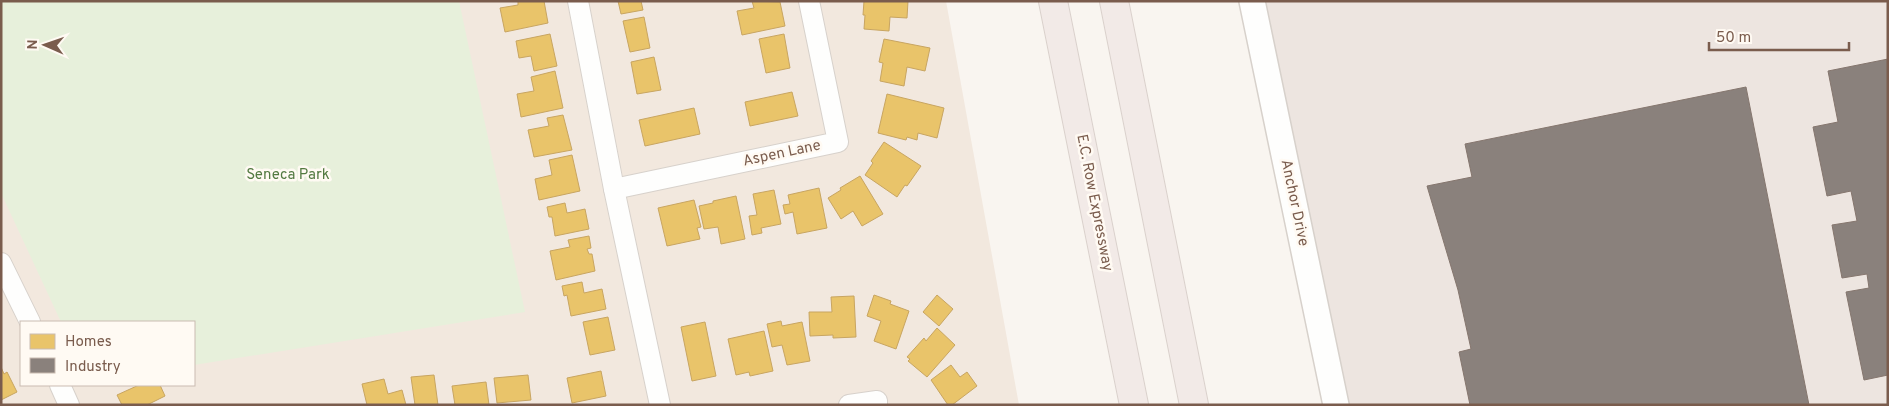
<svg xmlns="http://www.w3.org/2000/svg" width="1889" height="406" font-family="Overpass,sans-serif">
  <rect width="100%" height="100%" fill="#f9f5f0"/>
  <path fill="#f2e8de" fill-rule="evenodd" d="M1,1H946L1019,405H1ZM21,322H194V385H21Z"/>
  <polygon fill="#ede5e0" points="1262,1 1888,1 1888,405 1347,405"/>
  <polygon fill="#e7f0db" points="1,1 459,1 525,312 194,365 194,322 61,322 1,193"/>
  <g fill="#e9c46a" stroke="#c8a561">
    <polygon points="518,1 544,1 548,23 505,32 500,8 518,5"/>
    <polygon points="618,1 641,1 643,10 621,14"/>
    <polygon points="752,1 780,2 785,26 742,35 737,11 754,8"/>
    <polygon points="864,1 908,1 907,18 890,17 889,31 864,29 865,15 863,15"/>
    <polygon points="644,17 650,48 630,52 623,21"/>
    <polygon points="550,34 557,66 534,71 531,56 519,58 516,41"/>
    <polygon points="784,34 790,68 766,73 759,39"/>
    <polygon points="884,39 930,48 925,71 907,67 904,86 880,81 883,63 879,62"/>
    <polygon points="654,57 661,90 637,94 631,62"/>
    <polygon points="555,71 563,108 521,117 517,94 534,91 531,77"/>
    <polygon points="792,92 798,116 750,126 745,102"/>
    <polygon points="887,94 944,108 937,138 918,133 917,140 907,137 906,140 878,133"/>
    <polygon points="694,108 700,134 645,146 639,120"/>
    <polygon points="563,115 572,150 534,157 528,130 549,126 547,118"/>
    <polygon points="884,142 921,166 907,186 905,185 897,197 865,175 873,163 871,161"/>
    <polygon points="572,155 580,191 539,200 535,179 552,175 549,160"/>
    <polygon points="860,176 883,214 862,226 853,211 841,219 828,198 841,190 840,188"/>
    <polygon points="819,188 827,228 797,234 793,212 785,214 783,205 790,204 788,195"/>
    <polygon points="774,190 781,224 761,228 762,233 752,235 749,216 757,215 753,194"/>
    <polygon points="736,196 745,239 721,244 718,227 704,229 699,206 713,203 713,201"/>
    <polygon points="694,200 701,227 697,228 700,239 667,246 658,208"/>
    <polygon points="565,203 567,213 585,209 589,229 555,236 552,217 549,217 547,207"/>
    <polygon points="589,236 591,248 587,249 589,254 592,254 595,271 556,280 550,251 570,247 568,240"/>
    <polygon points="582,282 584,293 602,289 606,309 571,316 567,295 564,296 562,286"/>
    <polygon points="874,295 891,301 890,304 909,311 896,349 874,341 881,321 867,316"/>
    <polygon points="937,295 953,309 939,326 923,312"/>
    <polygon points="854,296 856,337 833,338 833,335 810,336 809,312 832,312 831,297"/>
    <polygon points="608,317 615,350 590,355 583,322"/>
    <polygon points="781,321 782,326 802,322 810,361 787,365 782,345 772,347 767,324"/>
    <polygon points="705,322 716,376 692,381 681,327"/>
    <polygon points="937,328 955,345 927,377 908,361 910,359 907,357 924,338 926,341"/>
    <polygon points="764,331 773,371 750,376 749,372 736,375 728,339"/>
    <polygon points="951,365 960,377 967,372 977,386 952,405 948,405 931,380"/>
    <polygon points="1,367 4,374 7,372 17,392 1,400"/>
    <polygon points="601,371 606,396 572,403 567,378"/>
    <polygon points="434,375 438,405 415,405 411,377"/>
    <polygon points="528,375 531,400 497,403 494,378"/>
    <polygon points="384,379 388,394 402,390 406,405 367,405 362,384"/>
    <polygon points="486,382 489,405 455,405 452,386"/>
    <polygon points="139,385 160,385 165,396 147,405 122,405 117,395"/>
  </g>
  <g fill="#8a817c" stroke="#85766e">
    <polygon points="1888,59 1888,375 1864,380 1846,292 1869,288 1867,274 1842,278 1832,225 1857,221 1851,191 1827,196 1813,127 1838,122 1828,71"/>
    <polygon points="1746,87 1809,405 1470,405 1459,352 1471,349 1458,290 1427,186 1472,177 1465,144"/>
  </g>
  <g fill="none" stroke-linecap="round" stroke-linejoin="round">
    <g stroke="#d7d1cb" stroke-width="22">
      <g id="minor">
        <polyline points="578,1 614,189 660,405"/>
        <polyline points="614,189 838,142 809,1"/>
        <polyline points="1,263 30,322"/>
        <polyline points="60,385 69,405"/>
        <polyline points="849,405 877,401 877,405"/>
      </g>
    </g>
    <g stroke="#d7d1cb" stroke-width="28">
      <polyline id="tertiary" points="1252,1 1336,405"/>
    </g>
    <g stroke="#dad1cc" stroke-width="30">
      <g id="motorway">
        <polyline points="1053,1 1134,405"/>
        <polyline points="1114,1 1194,405"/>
      </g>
    </g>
    <use href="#minor" stroke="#fefefd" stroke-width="20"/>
    <use href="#tertiary" stroke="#fefefd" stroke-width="25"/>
    <use href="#motorway" stroke="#f2eae7" stroke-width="28"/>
  </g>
  <g text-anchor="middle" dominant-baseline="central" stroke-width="5" stroke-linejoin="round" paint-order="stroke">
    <g font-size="15" fill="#7a5c4d" stroke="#fffaf3">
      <text transform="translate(782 154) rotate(-12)">Aspen Lane</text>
      <text transform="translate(1094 203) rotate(79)">E.C. Row Expressway</text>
      <text transform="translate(1294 203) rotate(78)">Anchor Drive</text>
    </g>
    <g font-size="15" fill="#537a41" stroke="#fffaf3">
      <text x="288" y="175">Seneca Park</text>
    </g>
  </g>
  <rect width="1889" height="406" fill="none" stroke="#7a5c4d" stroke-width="5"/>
  <rect x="20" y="321" width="175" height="65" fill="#fffaf3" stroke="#cabbb1"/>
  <rect x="30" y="334" width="25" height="15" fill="#e9c46a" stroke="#cabbb1"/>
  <text x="65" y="346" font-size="15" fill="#7a5c4d">Homes</text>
  <rect x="30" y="358" width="25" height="15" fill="#8a817c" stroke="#cabbb1"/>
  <text x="65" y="371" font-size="15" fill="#7a5c4d">Industry</text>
  <g transform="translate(45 45) rotate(272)" stroke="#fffaf3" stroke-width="4" paint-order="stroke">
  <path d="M0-4L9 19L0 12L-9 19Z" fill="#7a5c4d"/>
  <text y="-8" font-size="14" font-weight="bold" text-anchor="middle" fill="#7a5c4d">N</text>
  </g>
  <path d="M1709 42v8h140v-8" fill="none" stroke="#7a5c4d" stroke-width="2.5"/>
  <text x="1716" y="42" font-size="15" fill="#7a5c4d" stroke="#fffaf3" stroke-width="4" paint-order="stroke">50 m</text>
</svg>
